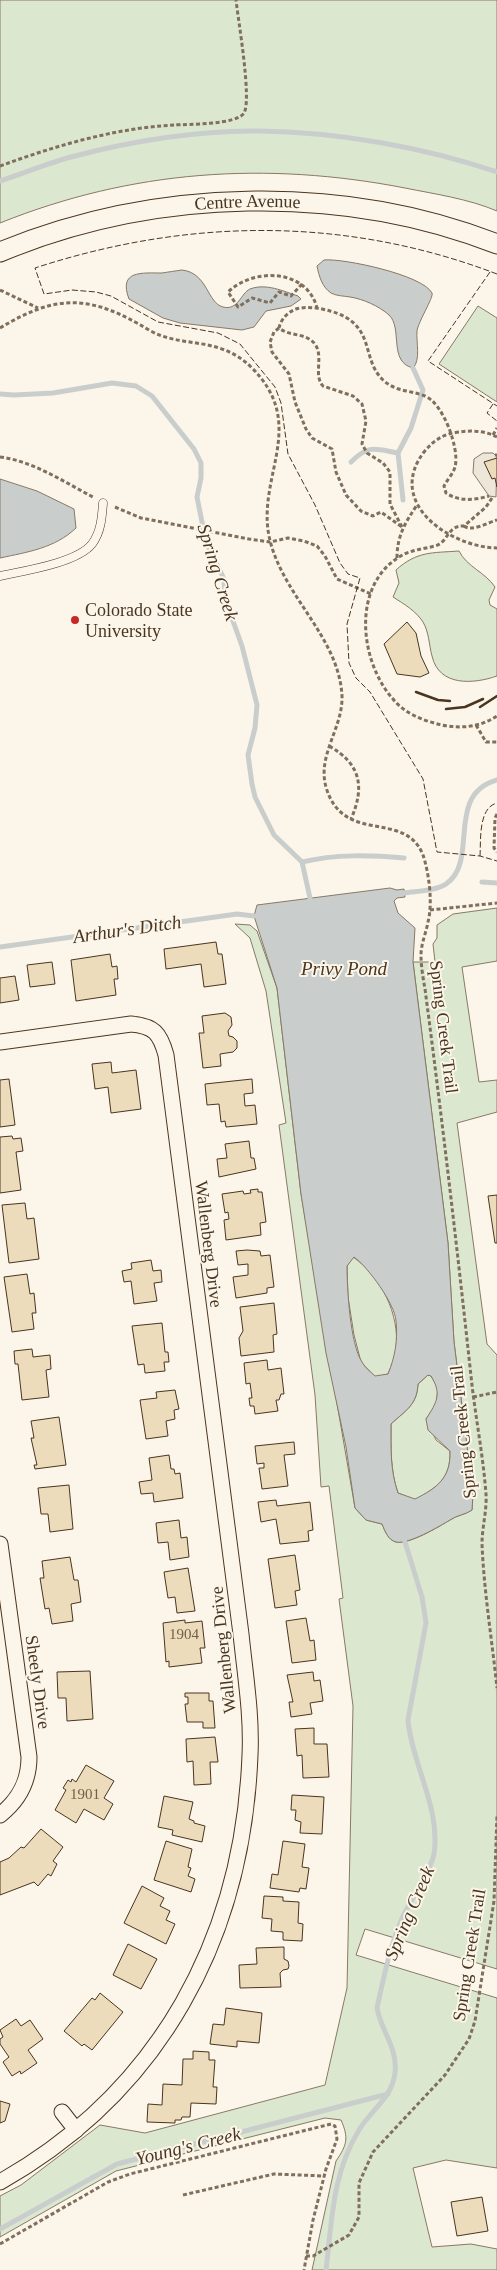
<svg xmlns="http://www.w3.org/2000/svg" width="497" height="2270" font-family="Georgia,serif">
  <rect width="100%" height="100%" fill="#fbf6e9"/>
  <g fill="#dce7d0" stroke="#887966">
    <path d="M0,0H497V211C469,199 435,194 405,188C266,161 132,170 0,223Z"/>
    <polygon points="478,306 497,318 497,402 439,364"/>
    <path d="M459,551C467,567 485,572 495,587L489,600L490,605L497,609V676C474,684 439,687 432,656C429,645 429,632 423,622C416,611 404,604 393,597L399,583L396,570C417,551 432,553 459,551Z"/>
    <path d="M497,908V961L462,967L479,1082L497,1080V1112L457,1123L487,1344L497,1355V1969L365,1929L356,1955L497,1998V2168L446,2160L413,2168L432,2247L471,2244L497,2249V2270H312L336,2161C347,2145 349,2138 341,2120L325,2118L116,2171L0,2237V2196L21,2185L100,2125L145,2133L325,2085L347,1988L353,1706L339,1599L343,1598L329,1486L321,1487L315,1395L279,1125L286,1123L266,991L250,938L235,924L250,925L257,931L277,988L301,1194L355,1508L366,1520L382,1524C385,1531 388,1540 396,1542C409,1545 440,1526 450,1520C457,1515 465,1515 472,1510L473,1494L454,1342L448,1243L413,962H435L433,944L437,938V925L453,914Z"/>
    <path d="M353,1257C381,1276 400,1315 396,1348C396,1357 391,1366 388,1374L375,1377L361,1362L354,1335L348,1297L347,1266Z"/>
    <path d="M428,1375L431,1376L438,1388L436,1405L426,1419L436,1440L450,1451C451,1479 437,1487 415,1500L398,1493C390,1470 391,1448 391,1424C406,1410 417,1405 418,1384Z"/>
  </g>
  <polygon fill="#ede7d9" stroke="#887966" points="483,453 493,453 497,457 496,497 489,496 473,473 474,459"/>
  <g fill="#c9cecd" stroke="#887966" fill-rule="evenodd">
    <path d="M324,260C343,258 423,275 432,293C434,297 418,322 417,331C416,342 421,360 413,368C388,362 403,328 389,315C379,306 363,299 350,297C345,296 336,296 331,293C322,287 319,276 317,266Z"/>
    <path d="M182,270C208,273 207,303 223,307C238,311 241,293 250,289C266,283 283,291 298,296L301,299L291,306L266,311L254,327L242,330L180,323L163,318L129,299C118,270 142,273 162,273C168,272 175,271 182,270Z"/>
    <path d="M0,479L37,491L74,509L76,528C55,548 28,552 0,558Z"/>
    <path d="M390,888L397,890L404,889L405,897L397,898L394,901L398,913L415,928L413,962L448,1243L454,1342L473,1494L472,1510C465,1515 457,1515 450,1520C440,1526 408,1545 396,1542C388,1540 385,1531 382,1524L366,1520L355,1508L346,1447L326,1353L301,1194L277,988L254,916L257,905ZM354,1257C368,1267 395,1304 396,1321C398,1340 395,1357 388,1374L375,1376C371,1372 365,1368 362,1362C350,1344 347,1288 347,1266ZM428,1375L431,1376C442,1394 437,1402 426,1419L428,1430L450,1451C451,1478 437,1488 415,1499L398,1493C390,1470 391,1448 391,1424C406,1410 417,1405 418,1384Z"/>
  </g>
  <g fill="none" stroke-linecap="round" stroke-linejoin="round">
    <g stroke="#c9cecd" stroke-width="5">
      <path d="M0,181C25,173 50,162 75,156C132,141 200,130 259,131C338,132 423,147 497,172"/>
      <polyline points="0,394 14,395 53,393 112,383 136,386 152,396 194,449 201,463 201,478 197,497 206,542 224,579 225,599 242,646 257,705 255,728 248,755 252,784 255,797 274,835 302,862 310,898"/>
      <path d="M351,462C369,444 375,449 398,453"/>
      <polyline points="403,500 398,453 411,428 423,390 413,368"/>
      <path d="M302,862C336,854 370,855 404,858"/>
      <polyline points="482,882 497,883"/>
      <path d="M404,893C417,891 436,891 446,884C480,861 444,795 497,780"/>
      <polyline points="0,947 237,914 254,916"/>
      <polyline points="0,2229 117,2164 388,2094"/>
      <path d="M326,2270C332,2221 332,2174 359,2130C371,2110 392,2098 395,2073C398,2048 381,2031 377,2008C384,1976 390,1946 403,1916C411,1900 431,1870 434,1854C441,1808 412,1765 408,1720L426,1623L422,1597L405,1542"/>
    </g>
  </g>
  <g fill="#ecdcbc" stroke="#4a3520">
    <polygon points="497,458 497,487 495,478 492,479 484,462"/>
    <polygon points="407,622 416,633 421,656 429,673 420,677 397,674 384,644"/>
    <polygon points="216,942 218,954 222,954 226,984 204,987 201,964 166,969 164,949"/>
    <polygon points="110,954 112,967 117,966 118,979 114,979 116,995 76,1001 71,960"/>
    <polygon points="52,962 55,984 30,987 27,965"/>
    <polygon points="15,976 19,1000 0,1003 0,978"/>
    <polygon points="225,1013 231,1017 232,1025 228,1031 229,1036 233,1037 237,1041 237,1048 233,1052 220,1054 221,1066 203,1068 199,1033 204,1033 202,1016"/>
    <polygon points="111,1062 112,1073 136,1070 141,1109 111,1113 108,1087 95,1089 92,1064"/>
    <polygon points="9,1079 15,1125 0,1127 0,1080"/>
    <polygon points="252,1079 253,1093 244,1094 245,1106 255,1105 257,1124 226,1127 225,1121 221,1122 219,1104 207,1105 205,1084"/>
    <polygon points="12,1136 13,1139 21,1138 23,1151 16,1152 21,1190 0,1193 0,1137"/>
    <polygon points="249,1141 251,1158 254,1158 256,1169 219,1177 217,1159 227,1158 225,1144"/>
    <polygon points="258,1189 258,1192 262,1192 266,1222 260,1223 261,1235 226,1240 224,1220 229,1219 228,1212 225,1213 222,1194 243,1191 244,1194 251,1193 250,1190"/>
    <polygon points="497,1195 497,1243 495,1243 488,1196"/>
    <polygon points="25,1203 27,1219 34,1218 39,1259 9,1263 2,1205"/>
    <polygon points="247,1250 260,1251 261,1256 270,1255 274,1287 267,1288 267,1293 236,1298 233,1277 248,1275 248,1264 238,1265 236,1251"/>
    <polygon points="151,1260 153,1271 161,1270 162,1282 154,1283 157,1301 134,1304 131,1281 124,1282 122,1271 132,1269 131,1263"/>
    <polygon points="27,1274 30,1294 34,1293 36,1313 32,1313 34,1329 12,1332 4,1277"/>
    <polygon points="274,1303 277,1334 273,1335 274,1352 241,1356 239,1338 243,1331 240,1307"/>
    <polygon points="162,1323 165,1352 168,1352 169,1362 164,1362 165,1371 145,1373 144,1364 138,1365 132,1326"/>
    <polygon points="32,1349 33,1357 50,1355 51,1369 46,1370 49,1397 22,1400 18,1364 15,1364 14,1351"/>
    <polygon points="267,1360 268,1370 281,1368 284,1394 281,1394 279,1400 276,1400 278,1411 255,1414 254,1406 250,1406 249,1398 252,1398 250,1383 246,1384 244,1363"/>
    <polygon points="175,1390 179,1409 174,1410 175,1419 166,1421 168,1436 146,1439 140,1400 157,1398 156,1392"/>
    <polygon points="59,1417 66,1465 35,1469 34,1465 37,1465 31,1438 34,1438 31,1421"/>
    <polygon points="294,1442 295,1454 284,1455 288,1486 262,1489 259,1468 264,1468 264,1463 257,1464 255,1446"/>
    <polygon points="169,1455 171,1469 174,1469 175,1474 180,1473 183,1498 154,1502 153,1493 141,1494 139,1482 152,1480 149,1458"/>
    <polygon points="69,1485 73,1529 50,1532 48,1514 41,1514 38,1488"/>
    <polygon points="276,1500 277,1506 310,1502 313,1530 308,1531 309,1541 280,1544 276,1519 261,1522 258,1502"/>
    <polygon points="179,1520 181,1538 187,1537 189,1557 170,1560 168,1542 158,1543 156,1523"/>
    <polygon points="295,1555 300,1590 295,1591 297,1605 275,1608 268,1559"/>
    <polygon points="70,1557 74,1580 78,1580 81,1602 71,1604 73,1621 52,1624 49,1608 45,1609 40,1578 44,1578 42,1561"/>
    <polygon points="188,1568 195,1611 177,1613 175,1597 168,1598 164,1572"/>
    <polygon points="306,1618 310,1641 314,1640 316,1660 292,1663 286,1621"/>
    <polygon points="185,1620 185,1623 202,1621 205,1648 200,1648 202,1663 169,1667 169,1661 166,1662 163,1623"/>
    <polygon points="90,1671 93,1719 67,1721 66,1698 58,1698 57,1672"/>
    <polygon points="313,1672 314,1681 320,1680 323,1701 310,1703 312,1714 291,1717 289,1702 293,1702 287,1675"/>
    <polygon points="185,1693 209,1693 209,1701 213,1701 215,1728 203,1728 203,1722 187,1722 185,1704 188,1704 188,1697 185,1697"/>
    <polygon points="314,1728 314,1744 327,1744 329,1777 303,1778 302,1755 297,1756 295,1729"/>
    <polygon points="215,1737 218,1762 210,1762 211,1784 194,1785 193,1761 187,1762 186,1739"/>
    <polygon points="86,1765 114,1781 104,1798 113,1804 104,1820 84,1809 76,1823 55,1810 66,1790 63,1788 68,1780 71,1782 72,1779 76,1782"/>
    <polygon points="292,1795 324,1797 322,1834 300,1833 301,1822 295,1820 296,1810 291,1810"/>
    <polygon points="164,1796 193,1802 189,1819 194,1821 194,1823 205,1826 202,1842 172,1835 173,1830 158,1827"/>
    <polygon points="41,1829 63,1847 53,1861 57,1864 51,1876 48,1874 38,1886 34,1882 0,1895 0,1862 9,1858 21,1847 24,1848"/>
    <polygon points="166,1841 192,1849 188,1867 191,1868 188,1876 195,1879 191,1892 154,1880"/>
    <polygon points="283,1841 305,1844 302,1867 309,1868 306,1889 300,1888 299,1892 270,1888 272,1874 278,1875"/>
    <polygon points="142,1886 164,1898 160,1906 170,1911 166,1920 175,1924 166,1944 124,1923"/>
    <polygon points="264,1896 283,1897 283,1901 299,1902 298,1923 303,1924 302,1941 283,1940 283,1932 271,1931 272,1919 262,1918"/>
    <polygon points="128,1944 157,1959 141,1989 113,1975"/>
    <polygon points="284,1947 284,1959 288,1961 289,1966 288,1969 283,1970 280,1973 281,1987 240,1988 239,1965 257,1964 256,1948"/>
    <polygon points="100,1993 123,2012 92,2050 84,2044 82,2046 64,2031 92,1998 95,2000"/>
    <polygon points="226,2008 262,2013 259,2043 237,2041 237,2047 210,2044 213,2024 224,2025"/>
    <polygon points="16,2019 21,2026 30,2020 43,2039 28,2050 37,2063 21,2074 20,2071 12,2076 3,2062 9,2057 0,2044 0,2039 3,2037 0,2030"/>
    <polygon points="193,2051 209,2052 209,2060 215,2060 213,2087 217,2087 216,2104 191,2103 190,2117 182,2117 181,2120 175,2120 175,2123 147,2122 148,2104 162,2105 163,2084 182,2085 183,2059 193,2059"/>
    <polygon points="0,2101 10,2104 5,2121 0,2123"/>
    <polygon points="482,2197 488,2231 457,2236 451,2202"/>
  </g>
  <g fill="none" stroke-linecap="round" stroke-linejoin="round">
    <g stroke="#4a3520" stroke-width="9">
      <path id="service" d="M0,576C23,571 77,563 92,544C101,532 102,517 103,503"/>
    </g>
    <g stroke="#4a3520" stroke-width="17">
      <g id="minor">
        <path d="M0,1042L131,1024C154,1026 160,1033 166,1055L241,1634C245,1674 252,1715 250,1755C243,1937 161,2091 0,2182"/>
        <path d="M0,1544L29,1757C29,1782 19,1800 0,1815"/>
        <polyline points="62,2112 76,2130"/>
      </g>
    </g>
    <g stroke="#4a3520" stroke-width="21">
      <g id="tertiary">
        <path id="s1" d="M0,252C154,188 341,183 497,244"/>
      </g>
    </g>
    <g stroke="#7f6f5c" stroke-width="3" stroke-dasharray="4 2.5" stroke-linecap="butt">
      <path d="M0,166C55,146 115,128 174,125C189,124 236,125 244,113C252,100 238,19 236,0"/>
      <path d="M302,284L291,296L279,292L270,303L252,298L238,307L228,292C254,267 307,269 317,308"/>
      <polyline points="0,290 38,308"/>
      <path d="M0,328C58,293 91,295 149,330C182,349 218,335 251,367C309,424 257,475 269,536C281,595 339,636 342,696C343,728 317,755 326,787C343,846 405,809 423,855C429,873 433,903 428,922C426,933 421,944 421,955C421,966 423,978 425,989C442,1118 457,1247 471,1376C475,1415 483,1454 486,1494C487,1511 482,1527 482,1544C484,1592 492,1640 497,1688"/>
      <polyline points="279,328 274,332 270,342 272,352 289,374 295,402 306,429 312,438 332,449 336,472 346,495 361,511 373,516 381,512 402,527"/>
      <polyline points="493,435 497,428"/>
      <path d="M497,437C486,431 472,430 459,432C443,434 434,440 424,452C385,503 450,547 497,548"/>
      <polyline points="495,455 497,455"/>
      <path d="M0,457C33,461 64,482 93,497"/>
      <path d="M492,498L486,507L464,526C447,525 449,542 435,546C423,549 410,550 399,557C351,587 360,662 393,699C405,714 424,721 442,725C462,729 480,727 497,716"/>
      <polyline points="115,507 141,518 249,539 270,542 288,538 304,541 317,546 325,556 337,579 371,594"/>
      <path d="M464,526C472,532 487,523 497,520"/>
      <path d="M402,527L390,504V472L383,463L367,453L362,444L366,421L362,404L353,396L323,386C313,375 324,357 315,344C305,332 290,337 279,328C281,319 288,312 296,309C307,306 320,308 330,311C377,324 360,358 383,380C396,392 410,390 425,396C443,403 460,449 455,467C453,474 447,480 444,486L446,493C460,502 474,500 489,496"/>
      <path d="M397,558C397,536 405,523 417,505"/>
      <polyline points="476,725 486,742 497,742"/>
      <path d="M329,746C361,764 365,787 351,819"/>
      <polyline points="497,814 495,818 494,848 497,852"/>
      <polyline points="430,910 497,903"/>
      <polyline points="473,1397 497,1392"/>
      <polyline points="183,2195 274,2174 324,2176"/>
      <polyline points="0,2244 108,2182 130,2174 331,2124 335,2126 337,2139 326,2169 313,2220 304,2270"/>
      <polyline points="306,2256 313,2256 349,2235 359,2217 359,2183 373,2152 445,2075 469,2039 475,2021 494,1901 497,1815"/>
    </g>
    <use href="#service" stroke="#fbf6e9" stroke-width="8"/>
    <use href="#minor" stroke="#fbf6e9" stroke-width="15"/>
    <use href="#tertiary" stroke="#fbf6e9" stroke-width="19"/>
    <g stroke="#4a3520" stroke-width="1" stroke-dasharray="6 2.5" stroke-linecap="butt">
      <polyline points="490,272 428,361 497,406"/>
      <path d="M497,274C345,216 188,218 35,268L44,294L72,290L96,292L111,296L158,322L218,333L240,344L275,387L281,403L288,454L315,505L340,563L348,574L360,578L347,624L349,663L356,678L370,692L423,779L437,852L480,856L497,861"/>
      <polyline points="493,404 487,413 497,421"/>
      <path d="M480,856C481,840 478,808 497,803"/>
    </g>
    <g stroke="#4a3520" stroke-width="2.5">
      <polyline points="416,692 438,700 450,701"/>
      <polyline points="480,707 497,696"/>
      <polyline points="446,709 465,707 483,699"/>
    </g>
  </g>
  <circle fill="#c62828" stroke="#fbf6e9" stroke-width="2" cx="75" cy="620" r="5"/>
  <g text-anchor="middle" dominant-baseline="central" stroke-width="4" stroke-linejoin="round" paint-order="stroke">
    <g font-size="15" fill="#725f47">
      <text x="184" y="1634">1904</text>
      <text x="85" y="1794">1901</text>
    </g>
    <g font-size="18" fill="#4a3520" stroke="#fbf6e9">
      <text stroke="none"><textPath href="#s1" startOffset="254">Centre Avenue</textPath></text>
      <text transform="translate(444 1027) rotate(83)">Spring Creek Trail</text>
      <text transform="translate(209 1244) rotate(83)">Wallenberg Drive</text>
      <text transform="translate(463 1432) rotate(-96)">Spring Creek Trail</text>
      <text transform="translate(223 1650) rotate(-96)">Wallenberg Drive</text>
      <text transform="translate(38 1682) rotate(82)">Sheely Drive</text>
      <text transform="translate(469 1955) rotate(-81)">Spring Creek Trail</text>
    </g>
    <g font-size="18" fill="#4a3520" stroke="#fbf6e9" text-anchor="start">
      <text x="85" y="610">Colorado State<tspan x="85" dy="21">University</tspan></text>
    </g>
    <g font-size="19" font-style="italic" fill="#4a3520" stroke="#fbf6e9">
      <text transform="translate(218 572) rotate(73)">Spring Creek</text>
      <text transform="translate(127 929) rotate(-8)">Arthur's Ditch</text>
      <text x="344" y="968">Privy Pond</text>
      <text transform="translate(409 1913) rotate(-67)">Spring Creek</text>
      <text transform="translate(188 2146) rotate(-14)">Young's Creek</text>
    </g>
  </g>
</svg>
